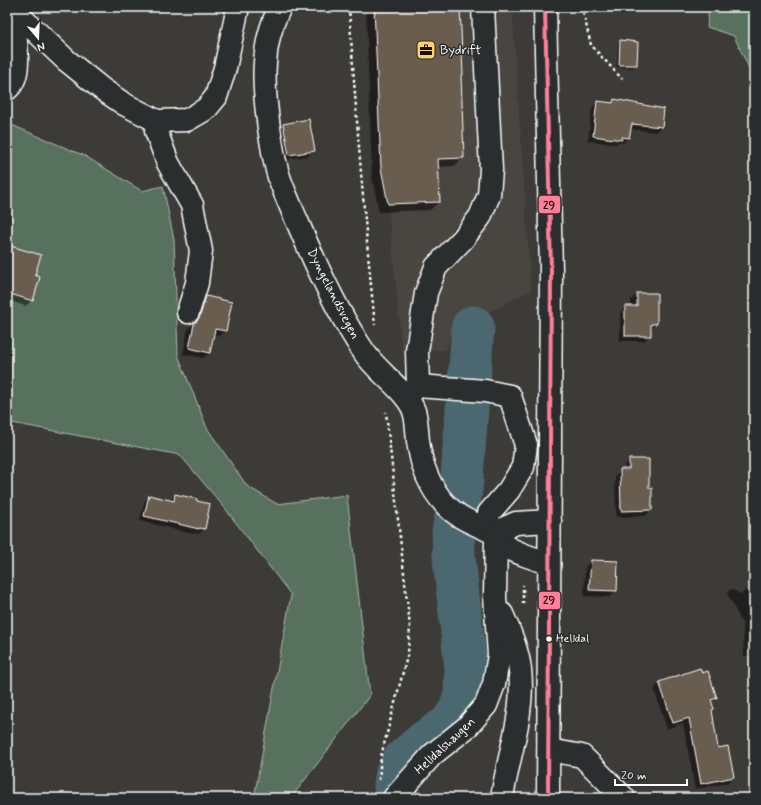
<svg xmlns="http://www.w3.org/2000/svg" width="761" height="805" font-family="Mynerve,sans-serif">
  <rect width="100%" height="100%" fill="#3d3b38"/>
  <filter id="ink" filterUnits="userSpaceOnUse"><feTurbulence type="fractalNoise" baseFrequency=".025" numOctaves="2"/><feDisplacementMap in="SourceGraphic" scale="8" xChannelSelector="R" yChannelSelector="G"/><feConvolveMatrix kernelMatrix="1 2 1 2 8 2 1 2 1" color-interpolation-filters="sRGB"/></filter>
  <g filter="url(#ink)">
    <polygon fill="#4a453f" points="374,7 512,7 531,290 452,332 446,350 402,351 388,204 379,160 380,160"/>
    <g fill="#59715e" stroke="#acb8ae">
      <polygon points="709,7 754,7 754,79 734,36 707,27"/>
      <polygon points="7,123 85,156 142,191 163,186 174,240 178,355 207,428 247,486 277,504 347,495 370,695 291,798 254,798 291,595 224,507 180,455 7,422"/>
    </g>
    <g fill="#0007">
      <polygon points="366,7 459,7 462,75 460,77 463,157 455,166 437,167 439,202 430,210 379,212 372,177"/>
      <polygon points="620,41 637,43 636,65 633,68 617,67 618,44"/>
      <polygon points="615,100 661,127 655,132 630,129 629,138 623,143 618,142 616,144 588,141 592,108 597,102 611,104"/>
      <polygon points="284,125 314,150 308,156 283,160 278,131"/>
      <polygon points="7,246 34,276 32,300 26,306 7,300"/>
      <polygon points="637,294 656,294 656,324 650,330 650,335 644,341 620,341 620,313 626,307 631,307 631,300"/>
      <polygon points="206,297 225,330 219,336 213,335 209,353 203,358 183,354 188,329 194,323 201,303"/>
      <polygon points="629,460 648,489 651,510 645,516 616,517 615,476 621,470 624,470 624,466"/>
      <polygon points="175,495 204,529 199,534 194,533 193,534 140,521 144,502 149,496 170,501"/>
      <polygon points="591,561 616,591 610,597 584,596 585,567"/>
      <polygon points="731,589 741,594 746,590 754,589 754,656 744,656 743,625 727,593"/>
      <polygon points="659,683 716,698 711,703 713,709 711,711 717,749 733,777 727,783 695,789 683,723 667,729 654,689"/>
    </g>
    <g fill="none" stroke-linecap="round" stroke-linejoin="round">
      <polyline stroke="#4b686f" stroke-width="43" points="398,798 395,785 397,773 404,760 425,742 450,725 460,711 465,693 466,668 454,558 453,532 461,491 473,327"/>
    </g>
    <g fill="#695d50" stroke="#fff">
      <polygon points="374,7 460,7 463,75 461,75 464,158 438,159 440,202 388,204 381,168"/>
      <polygon points="620,40 638,42 637,65 619,65"/>
      <polygon points="614,99 664,109 662,127 632,124 629,138 622,137 622,140 593,136 597,101 613,103"/>
      <polygon points="309,119 315,151 289,155 283,124"/>
      <polygon points="7,245 41,255 35,275 40,277 33,301 7,293"/>
      <polygon points="637,293 657,293 657,324 651,324 651,336 625,336 625,306 637,306"/>
      <polygon points="206,296 232,302 226,331 215,329 210,353 189,348 194,324 193,323 197,321 200,316"/>
      <polygon points="629,459 649,459 649,488 652,488 652,510 621,511 620,469 629,469"/>
      <polygon points="175,494 197,499 197,501 210,504 205,529 199,528 199,529 144,516 149,495 174,501"/>
      <polygon points="591,560 618,561 617,591 589,590"/>
      <polygon points="700,668 702,673 708,671 717,698 711,700 714,709 712,710 718,748 728,746 734,777 701,784 689,718 673,723 659,682"/>
    </g>
    <g fill="none" stroke-linecap="round" stroke-linejoin="round">
      <g stroke="#fff" stroke-width="25">
        <g id="minor">
          <polyline points="10,7 66,60 102,89 124,104 157,121 187,120 206,109 216,97 225,68 238,7"/>
          <path d="M280,7C260,45 263,87 269,128C272,145 274,162 279,177C284,192 291,207 297,221C316,266 337,312 364,352C377,372 407,391 414,411C417,420 417,431 418,441C421,464 429,487 445,504C458,519 477,524 494,533C499,536 501,542 505,546C514,552 538,560 549,563"/>
          <path d="M7,89C22,77 16,47 15,30L23,21"/>
          <polyline points="157,121 156,131 168,163 192,205 201,251 197,283 188,312"/>
          <polyline points="418,386 485,391 510,396 526,445 523,467 509,490 489,513 486,529"/>
          <polyline points="406,397 418,386 417,351 426,293 436,267 463,239 480,217 489,195 491,170 483,7"/>
          <polyline points="496,535 507,527 516,523 550,521"/>
          <polyline points="549,750 582,756 624,798"/>
          <polyline points="394,798 432,755 467,727 486,705 494,684 499,655 495,597 496,535"/>
          <path d="M502,798C508,756 525,713 520,670C518,651 510,632 502,614"/>
        </g>
      </g>
      <g stroke="#fff" stroke-width="25">
        <polyline id="major" points="545,7 551,271 548,798"/>
      </g>
      <g stroke="#fff" stroke-width="2.5" stroke-dasharray="3 3" stroke-linecap="butt">
        <path d="M349,7C356,113 364,219 375,325"/>
        <polyline points="582,7 591,45 622,79"/>
        <polyline points="523,604 523,585"/>
        <polyline points="379,780 381,756 408,653 410,627 386,412"/>
      </g>
      <use href="#minor" stroke="#2a2d2e" stroke-width="22"/>
      <use href="#major" stroke="#2a2d2e" stroke-width="22"/>
      <g stroke="#2a2d2e" stroke-width="7">
        <polyline id="bus-1" points="545,7 551,271 548,798"/>
      </g>
      <use href="#bus-1" stroke="#ff8098" stroke-width="4"/>
    </g>
  </g>
  <defs>
    <g id="office-square" transform="scale(1)"><rect x="-9" y="-9" width="18" height="18" rx="4" fill="#ffd166" stroke="#2a2d2e"/><path d="M-6-3h4V-5.5h4V-3h4V5H-6ZM-1-4.5V-3h2v-1.5ZM-6 0V1H6V0Z" fill="#111"/></g>
  </defs>
  <g fill-rule="evenodd">
    <use href="#office-square" x="426" y="50"/>
  </g>
  <circle fill="#fff" stroke="#2a2d2e" stroke-width="1.5" cx="549" cy="639" r="3.5"/>
  <g text-anchor="middle" dominant-baseline="central" stroke-width="3" stroke-linejoin="round" paint-order="stroke">
    <g font-size="12" fill="#fff" stroke="#2a2d2e" text-anchor="start">
      <text x="556" y="639">Helldal</text>
    </g>
    <g font-size="13" fill="#fff" stroke="#2a2d2e" text-anchor="start">
      <text x="440" y="50">Bydrift</text>
    </g>
    <g font-size="13" fill="#fff" stroke="#2a2d2e">
      <text transform="translate(333 294) rotate(63)">Dyngelandsvegen</text>
      <text transform="translate(445 746) rotate(-43)">Helldalshaugen</text>
    </g>
  </g>
  <g stroke="#2a2d2e" stroke-width="1.5">
    <rect x="538" y="195" width="23" height="19" rx="4" fill="#ff8098"/>
    <rect x="538" y="591" width="23" height="19" rx="4" fill="#ff8098"/>
  </g>
  <g font-size="11" text-anchor="middle" font-weight="bold" fill="#111">
    <text x="549" y="209">29</text>
    <text x="549" y="604">29</text>
  </g>
  <rect width="761" height="805" fill="none" stroke="#2a2d2e" stroke-width="24"/>
  <rect x="12" y="12" width="737" height="781" fill="none" stroke="#fff" stroke-width="1.5" filter="url(#ink)"/>
  <g transform="translate(38 38) rotate(161)" stroke="#2a2d2e" stroke-width="3" paint-order="stroke">
  <path d="M0-3L7 15L0 10L-7 15Z" fill="#ffffff"/>
  <text y="-6" font-size="11" font-weight="bold" text-anchor="middle" fill="#ffffff">N</text>
  </g>
  <path d="M615 779v6h72v-6" fill="none" stroke="#ffffff" stroke-width="2"/>
  <text x="621" y="779" font-size="12" fill="#ffffff" stroke="#2a2d2e" stroke-width="3" paint-order="stroke">20 m</text>
</svg>
